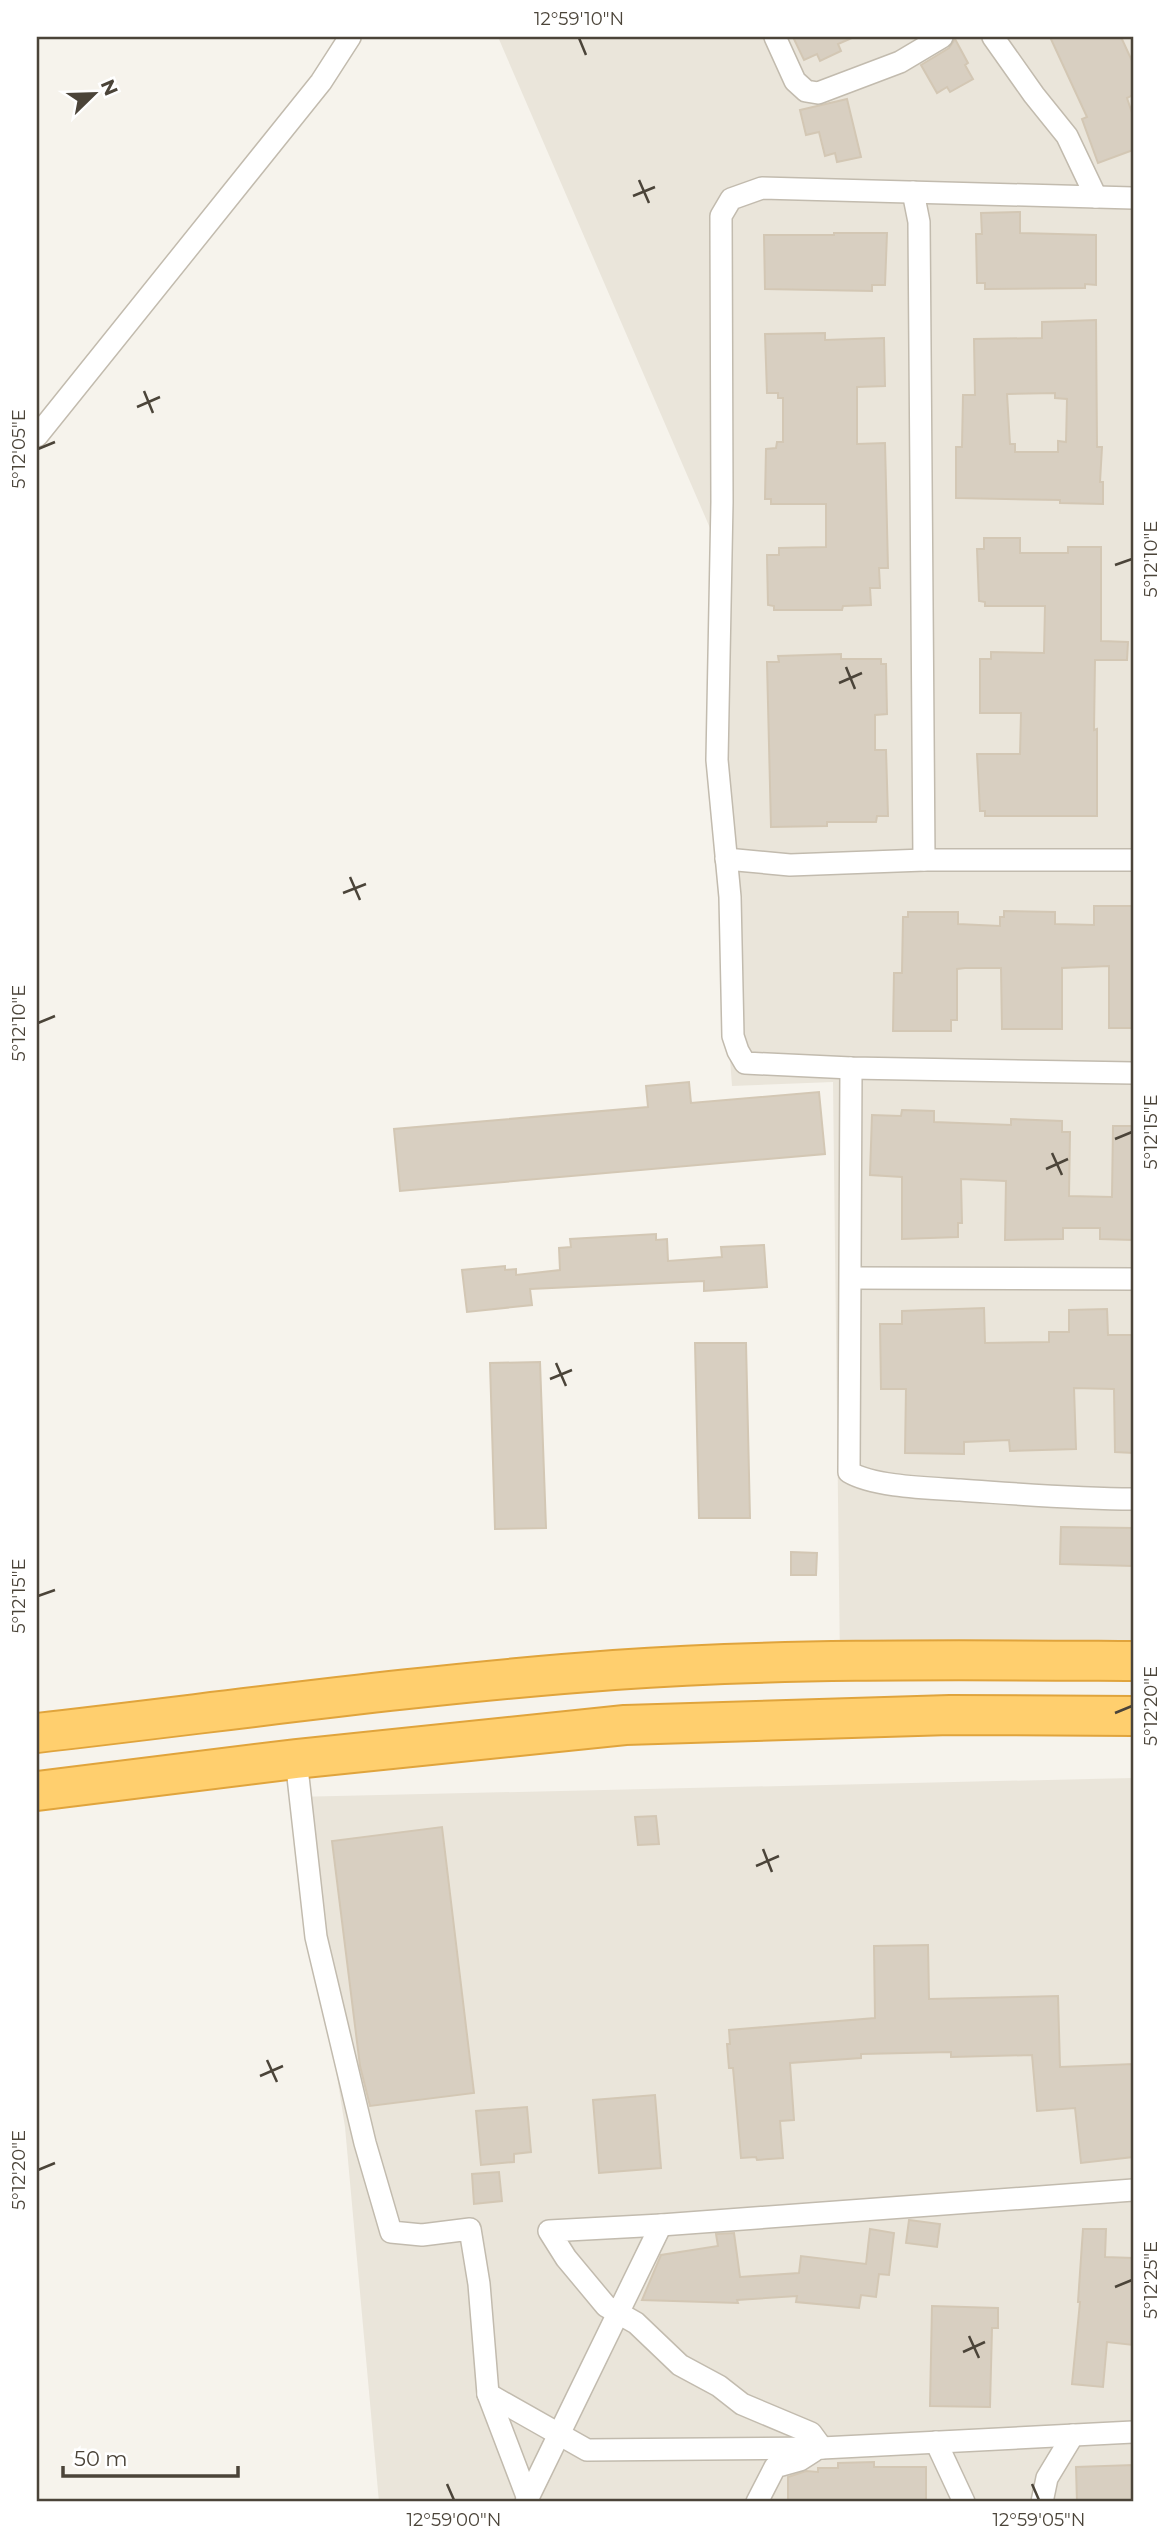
<svg xmlns="http://www.w3.org/2000/svg" width="1170" height="2539" font-family="Montserrat,sans-serif">
  <rect width="100%" height="100%" fill="#f6f3ec"/>
  <g fill="#eae5da">
    <polygon points="498,37 1133,37 1133,1652 840,1665 833,1082 732,1086 717,876 710,528"/>
    <polygon points="1133,1778 1133,2502 379,2502 345,2127 293,1797"/>
  </g>
  <g fill="#d8cfc1" stroke="#d3c7b4" stroke-width="2" fill-rule="evenodd">
    <polygon points="793,37 854,37 838,44 841,51 820,61 817,54 804,60"/>
    <polygon points="1050,37 1121,37 1133,63 1133,95 1127,98 1133,116 1133,150 1098,163 1082,119 1087,117"/>
    <polygon points="955,39 968,63 965,65 973,79 950,92 947,87 937,93 921,65 949,48"/>
    <polygon points="847,99 861,157 837,162 835,153 825,156 819,132 806,135 800,110"/>
    <polygon points="1020,212 1020,233 1096,235 1096,285 1085,284 1085,288 985,289 985,283 977,283 976,234 982,234 981,213"/>
    <polygon points="834,233 887,233 885,285 872,285 872,291 765,289 764,235 834,235"/>
    <path d="M1096,320L1097,447H1102L1100,482H1103V504L1060,503V500L956,498V447H962L963,395H975L974,339L1042,338V322ZM1055,393V398L1067,399L1066,442L1058,441V452H1015V444H1010L1007,394Z"/>
    <polygon points="825,333 825,340 884,338 885,386 857,387 857,444 885,443 888,568 879,568 880,588 870,588 871,605 843,606 842,610 774,610 774,606 768,605 767,555 779,555 779,548 826,547 826,504 771,504 771,499 765,499 766,449 776,448 777,442 783,442 783,398 778,398 778,393 767,393 765,334"/>
    <polygon points="984,538 1020,538 1020,553 1068,553 1068,547 1101,547 1101,641 1128,642 1127,660 1095,660 1094,730 1097,729 1097,816 985,816 985,811 980,811 977,754 1020,754 1021,713 980,713 980,659 991,659 991,652 1044,653 1045,606 985,606 985,602 979,601 977,549 984,549"/>
    <polygon points="841,654 841,659 881,659 881,664 886,664 887,714 875,715 875,750 886,750 888,816 877,816 876,822 827,822 827,826 771,827 767,662 779,662 778,656"/>
    <polygon points="1094,906 1133,906 1133,1028 1109,1028 1109,966 1062,968 1062,1029 1002,1029 1001,968 965,968 957,969 957,1020 951,1020 951,1031 893,1031 894,973 902,973 903,917 908,917 908,912 958,912 958,924 1000,926 1000,917 1004,917 1004,911 1055,912 1055,924 1094,925"/>
    <polygon points="689,1082 691,1103 819,1092 825,1154 400,1191 394,1129 648,1107 646,1086"/>
    <polygon points="902,1110 934,1111 934,1122 1011,1125 1011,1119 1062,1121 1062,1132 1070,1132 1069,1196 1112,1197 1113,1126 1133,1126 1133,1240 1100,1239 1100,1228 1063,1228 1063,1239 1005,1240 1006,1181 961,1179 962,1223 958,1223 958,1237 902,1239 902,1177 870,1175 872,1115 901,1116"/>
    <polygon points="656,1234 656,1240 667,1239 668,1261 722,1257 721,1247 764,1245 767,1287 704,1291 704,1281 530,1289 532,1305 467,1312 462,1270 505,1266 505,1270 516,1269 516,1275 560,1270 559,1248 571,1247 570,1239"/>
    <polygon points="984,1308 985,1343 1049,1342 1049,1332 1069,1332 1069,1310 1107,1309 1108,1335 1133,1335 1133,1453 1115,1452 1114,1389 1074,1388 1076,1449 1010,1451 1009,1440 964,1442 964,1454 905,1453 906,1389 881,1389 880,1324 902,1324 902,1311"/>
    <polygon points="695,1343 746,1343 750,1518 699,1518"/>
    <polygon points="540,1362 546,1528 495,1529 490,1363"/>
    <polygon points="1061,1527 1133,1528 1133,1566 1060,1564"/>
    <polygon points="791,1552 817,1553 816,1575 791,1575"/>
    <polygon points="656,1816 659,1844 638,1845 635,1817"/>
    <polygon points="442,1827 474,2093 370,2106 360,2066 332,1841"/>
    <polygon points="928,1945 929,1999 1058,1996 1060,2067 1133,2064 1133,2157 1081,2163 1075,2108 1037,2111 1032,2055 951,2057 951,2052 861,2054 861,2058 790,2063 794,2120 780,2121 783,2158 757,2160 756,2157 741,2158 733,2068 729,2068 727,2044 730,2044 729,2030 875,2018 874,1946"/>
    <polygon points="655,2095 661,2168 599,2173 593,2100"/>
    <polygon points="527,2107 531,2152 514,2154 514,2162 481,2165 476,2111"/>
    <polygon points="499,2172 502,2201 474,2204 472,2174"/>
    <polygon points="909,2220 940,2224 937,2247 906,2243"/>
    <polygon points="870,2229 894,2233 889,2275 879,2274 876,2297 861,2295 859,2308 796,2302 797,2296 737,2300 738,2303 642,2300 661,2255 718,2246 716,2234 734,2233 740,2277 799,2273 801,2256 866,2264"/>
    <polygon points="1083,2229 1106,2229 1105,2257 1133,2258 1133,2345 1107,2342 1103,2387 1072,2384 1080,2302 1078,2302"/>
    <polygon points="932,2306 998,2308 998,2328 992,2328 990,2407 930,2406"/>
    <polygon points="874,2462 874,2467 926,2467 926,2502 788,2502 788,2477 806,2471 818,2472 818,2468 838,2468 838,2463"/>
    <polygon points="1133,2465 1133,2501 1077,2502 1076,2467"/>
  </g>
  <g fill="none" stroke-linecap="round" stroke-linejoin="round">
    <g stroke="#c2bbae" stroke-width="24">
      <g id="street">
        <polyline points="775,37 795,81 806,91 818,93 900,62 942,37"/>
        <polyline points="993,37 1034,95 1067,136 1096,197"/>
        <polyline points="913,192 919,222 924,860"/>
        <polyline points="1133,198 762,188 731,199 721,216 722,502 717,760 730,897 733,1036 738,1051 745,1063 851,1068 1133,1073"/>
        <polyline points="37,436 321,82 350,37"/>
        <polyline points="726,859 790,865 924,860 1133,860"/>
        <path d="M851,1068L849,1472C874,1487 931,1488 960,1490C1018,1494 1075,1499 1133,1499"/>
        <polyline points="851,1278 1133,1279"/>
        <polyline points="296,1759 316,1937 365,2143 391,2232 422,2235 470,2229 479,2284 488,2394 528,2499"/>
        <polyline points="488,2394 587,2450 822,2448 1133,2432"/>
        <polyline points="936,2442 964,2502"/>
        <polyline points="822,2448 811,2433 742,2404 719,2386 680,2365 636,2323 606,2306 566,2258 549,2231 661,2225 1133,2190"/>
        <polyline points="526,2502 661,2225"/>
        <polyline points="757,2502 775,2467 800,2460 814,2451"/>
        <polyline points="1042,2502 1047,2478 1073,2435"/>
      </g>
    </g>
    <g stroke="#e0a43c" stroke-width="42">
      <g id="highway">
        <path d="M37,1733C229,1711 421,1684 614,1670C786,1658 960,1660 1133,1661"/>
        <polyline points="37,1791 296,1759 625,1725 950,1715 1133,1716"/>
      </g>
    </g>
    <use href="#street" stroke="#fff" stroke-width="21"/>
    <use href="#highway" stroke="#ffcf6e" stroke-width="38"/>
  </g>
  <path fill="none" stroke="#4b4439" stroke-width="2.5" d="M579,38L586,55M639,180L649,203M633,196L655,187M144,391L153,413M137,407L160,397M38,449L55,442M1115,565L1132,559M846,667L855,689M839,683L862,673M350,877L360,900M343,893L366,884M38,1023L55,1016M1115,1139L1132,1132M1052,1153L1062,1175M1046,1169L1068,1159M556,1363L566,1386M550,1379L572,1370M38,1596L55,1590M1115,1713L1132,1706M763,1849L772,1872M756,1866L779,1856M267,2060L277,2082M260,2076L283,2066M38,2170L55,2163M1115,2287L1132,2280M969,2336L979,2358M963,2352L985,2342M447,2484L454,2500M1032,2484L1039,2500"/>
  <rect width="1170" height="2539" fill="none" stroke="#ffffff" stroke-width="77"/>
  <g transform="translate(94 94) rotate(67)" stroke="#ffffff" stroke-width="5" paint-order="stroke">
  <path d="M0-5L12 26L0 18L-12 26Z" fill="#4b4439"/>
  <text y="-10" font-size="19" font-weight="bold" text-anchor="middle" fill="#4b4439">N</text>
  </g>
  <path d="M63 2466v10h175v-10" fill="none" stroke="#4b4439" stroke-width="3.5"/>
  <text x="74" y="2466" font-size="21" fill="#4b4439" stroke="#ffffff" stroke-width="5" paint-order="stroke">50 m</text>
  <rect x="38" y="38" width="1094" height="2462" fill="none" stroke="#4b4439" stroke-width="2.5"/>
  <g font-size="18" text-anchor="middle" fill="#4b4439">
    <text x="579" y="25">12°59'10"N</text>
    <text transform="translate(19 449) rotate(-90)" y="6">5°12'05"E</text>
    <text transform="translate(1151 559) rotate(-90)" y="6">5°12'10"E</text>
    <text transform="translate(19 1023) rotate(-90)" y="6">5°12'10"E</text>
    <text transform="translate(1151 1132) rotate(-90)" y="6">5°12'15"E</text>
    <text transform="translate(19 1596) rotate(-90)" y="6">5°12'15"E</text>
    <text transform="translate(1151 1706) rotate(-90)" y="6">5°12'20"E</text>
    <text transform="translate(19 2170) rotate(-90)" y="6">5°12'20"E</text>
    <text transform="translate(1151 2280) rotate(-90)" y="6">5°12'25"E</text>
    <text x="454" y="2526">12°59'00"N</text>
    <text x="1039" y="2526">12°59'05"N</text>
  </g>
</svg>
